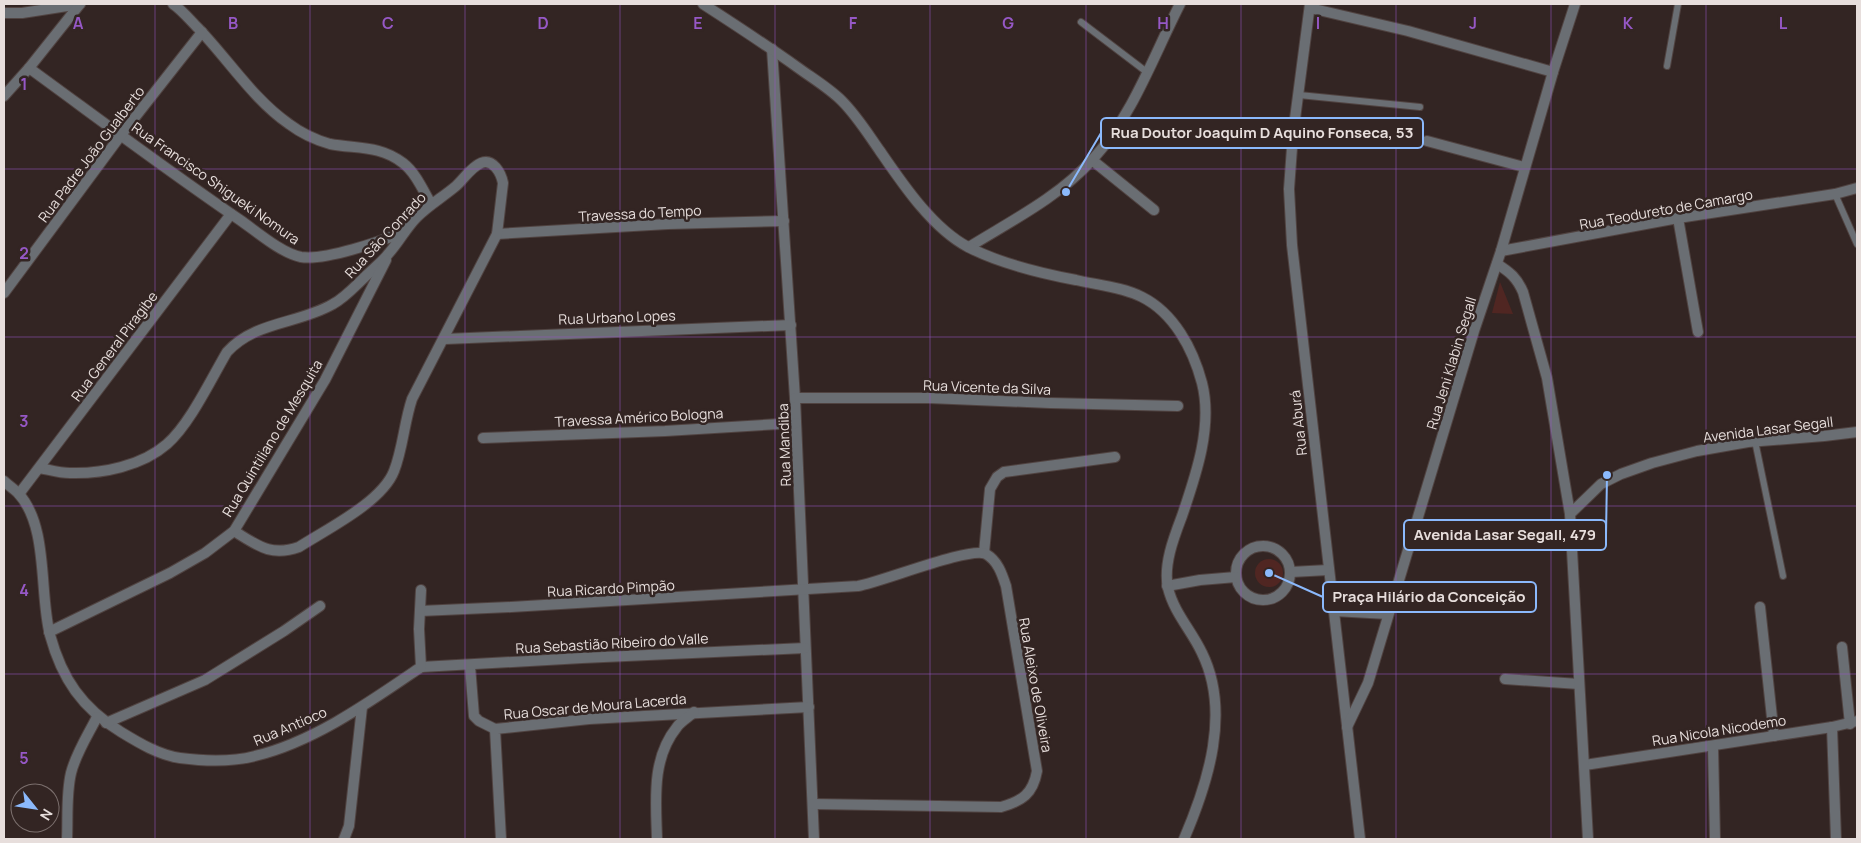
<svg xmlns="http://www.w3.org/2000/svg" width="1861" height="843" font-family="Manrope,sans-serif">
  <rect width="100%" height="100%" fill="#332523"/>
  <g fill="#502622">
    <polygon points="1500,282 1513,314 1492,313"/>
    <circle cx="1269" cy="573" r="14"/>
  </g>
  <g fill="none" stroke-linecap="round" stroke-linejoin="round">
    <g stroke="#504341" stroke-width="8">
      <g id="service">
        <polyline points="1081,22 1148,73"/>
        <polyline points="1667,66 1678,4"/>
        <polyline points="1299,95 1420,107"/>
        <polyline points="1835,194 1857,244"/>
        <polyline points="1755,441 1783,576"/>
      </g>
    </g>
    <g stroke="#504341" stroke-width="12">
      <g id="minor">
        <path d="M173,4C182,10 190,20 198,28C228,59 253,99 289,124C301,133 316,140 330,144C356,149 380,145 403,163C415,172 423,190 431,204"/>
        <polyline points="1310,4 1293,134 1289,189 1292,245 1360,839"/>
        <polyline points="1310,8 1408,31 1553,72"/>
        <polyline points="4,13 22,13 80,4"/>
        <polyline points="772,49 795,398 814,839"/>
        <path d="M29,68C99,119 168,171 240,220C256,231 281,253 301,257C325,261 381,241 404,232"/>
        <polyline points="4,96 29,68 80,4"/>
        <polyline points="1427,141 1524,167"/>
        <polyline points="1092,160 1154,210"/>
        <polyline points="1678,218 1698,332"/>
        <polyline points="497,234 668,224 784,221"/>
        <path d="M969,247C1011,221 1059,197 1093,159C1133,115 1153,57 1180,4"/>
        <polyline points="1501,251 1678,218 1835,194 1857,188"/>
        <path d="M1497,264C1510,272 1517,278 1523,292L1547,378L1570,514"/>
        <polyline points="4,293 121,135 202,32"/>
        <polyline points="445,339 791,325"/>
        <polyline points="795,398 929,398 1050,403 1178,406"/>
        <polyline points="483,438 665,431 796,423"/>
        <path d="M40,468C50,470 60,473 70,473C102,474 142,466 167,444C190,424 211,379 227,352C255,321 299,324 333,304C346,297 357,284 368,274C375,267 383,261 389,253C399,242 406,228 417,217C429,205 443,197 456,186C463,180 471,167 481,163C493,158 501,173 503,183L497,234L412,399C404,423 403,448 394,471C382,502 327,529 299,547C270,557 257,545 234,531"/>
        <path d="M4,481C8,485 14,489 18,493C49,526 39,593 50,635C62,679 82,708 121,732C139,743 159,755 180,758C203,761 232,762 255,756C314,742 371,701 421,667"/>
        <polyline points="19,494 231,214"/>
        <circle cx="1263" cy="573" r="27"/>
        <polyline points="984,553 990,489 997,477 1004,472 1115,457"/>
        <polyline points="1291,572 1328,570"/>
        <polyline points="1167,586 1200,580 1236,577"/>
        <polyline points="1760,607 1774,736"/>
        <path d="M420,611L511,607L858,586C882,582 970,546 986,554C998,561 1002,574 1006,586L1037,771C1033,794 1022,801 1001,807L813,804"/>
        <polyline points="1334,611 1388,614"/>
        <polyline points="49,632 170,573 205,553 234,531 325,380 386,260"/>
        <polyline points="1842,647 1850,724"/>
        <polyline points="470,666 474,716 479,721 495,729"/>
        <polyline points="421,667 582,658 805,648"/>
        <polyline points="421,667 419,629 421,590"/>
        <polyline points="1505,679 1579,684"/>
        <polyline points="106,723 205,680 284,631 320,606"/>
        <polyline points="1347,727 1368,683 1474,331 1501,251 1553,72 1575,4"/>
        <polyline points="1832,727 1836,839"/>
        <polyline points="1713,746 1715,839"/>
        <polyline points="1585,765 1832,727 1857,721"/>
        <path d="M67,839C68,818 66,794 71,773C76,753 88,735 97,717"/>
        <polyline points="344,839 349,826 362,707"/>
        <polyline points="501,839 495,729 589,719 809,707"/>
        <path d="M657,839C656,801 651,759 677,727C681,721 689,717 694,712"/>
      </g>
    </g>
    <g stroke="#504341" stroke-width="12">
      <g id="tertiary">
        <path d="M703,4C734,24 766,45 797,67C812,78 829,88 842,101C857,116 868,134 880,151C902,183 932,228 968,247C1001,264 1039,273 1076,280C1097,285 1122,287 1142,297C1174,313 1193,349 1202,383C1213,426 1196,475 1182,516C1174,537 1163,565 1168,588C1174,613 1192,631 1202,653C1231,712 1208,783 1184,839"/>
        <polyline points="1588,839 1570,514 1601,484 1621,474 1652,463 1697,451 1748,442 1824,436 1857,432"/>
      </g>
    </g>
    <use href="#service" stroke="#6a6e73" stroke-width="6"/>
    <use href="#minor" stroke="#6a6e73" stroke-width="10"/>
    <use href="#tertiary" stroke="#6a6e73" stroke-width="10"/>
  </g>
  <path fill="none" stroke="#9658c6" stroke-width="1" stroke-opacity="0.55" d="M155,4V839M310,4V839M465,4V839M620,4V839M775,4V839M930,4V839M1086,4V839M1241,4V839M1396,4V839M1551,4V839M1706,4V839M4,169H1857M4,337H1857M4,506H1857M4,674H1857"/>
  <g text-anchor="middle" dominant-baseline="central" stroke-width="5" stroke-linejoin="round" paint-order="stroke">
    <g font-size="14" fill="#e7dedc" stroke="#332523">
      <text transform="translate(91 154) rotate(-53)">Rua Padre João Gualberto</text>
      <text transform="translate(216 183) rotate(35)">Rua Francisco Shigueki Nomura</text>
      <text transform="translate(1666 209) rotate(-10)">Rua Teodureto de Camargo</text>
      <text transform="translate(640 213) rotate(-3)">Travessa do Tempo</text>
      <text transform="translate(385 235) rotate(-47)">Rua São Conrado</text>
      <text transform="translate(617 317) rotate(-2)">Rua Urbano Lopes</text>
      <text transform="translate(114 346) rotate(-53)">Rua General Piragibe</text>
      <text transform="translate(1451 363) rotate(-73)">Rua Jeni Klabin Segall</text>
      <text transform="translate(987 387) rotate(2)">Rua Vicente da Silva</text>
      <text transform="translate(639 417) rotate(-3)">Travessa Américo Bologna</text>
      <text transform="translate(1298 423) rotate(-96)">Rua Aburá</text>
      <text transform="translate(1768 429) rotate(-7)">Avenida Lasar Segall</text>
      <text transform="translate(272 438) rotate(-59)">Rua Quintiliano de Mesquita</text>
      <text transform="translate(784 445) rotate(-92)">Rua Mandiba</text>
      <text transform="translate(611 588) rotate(-3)">Rua Ricardo Pimpão</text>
      <text transform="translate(612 643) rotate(-3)">Rua Sebastião Ribeiro do Valle</text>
      <text transform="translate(1036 685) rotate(80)">Rua Aleixo de Oliveira</text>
      <text transform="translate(595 706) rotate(-5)">Rua Oscar de Moura Lacerda</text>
      <text transform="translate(290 726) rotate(-23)">Rua Antioco</text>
      <text transform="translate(1719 730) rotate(-9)">Rua Nicola Nicodemo</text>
    </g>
  </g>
  <g font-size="16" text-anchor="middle" font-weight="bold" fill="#9658c6" stroke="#332523" stroke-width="5" stroke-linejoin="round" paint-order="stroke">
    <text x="78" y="29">A</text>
    <text x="233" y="29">B</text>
    <text x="388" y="29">C</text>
    <text x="543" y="29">D</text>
    <text x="698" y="29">E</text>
    <text x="853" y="29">F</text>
    <text x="1008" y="29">G</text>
    <text x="1163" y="29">H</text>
    <text x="1318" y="29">I</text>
    <text x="1473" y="29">J</text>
    <text x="1628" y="29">K</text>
    <text x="1783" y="29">L</text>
    <text x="24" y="90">1</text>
    <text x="24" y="259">2</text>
    <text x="24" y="427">3</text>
    <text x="24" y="596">4</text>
    <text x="24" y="764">5</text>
  </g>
  <path fill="none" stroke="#8bb9fc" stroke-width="2" d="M1066 192L1101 133M1607 475L1606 535M1269 573L1323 597"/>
  <g fill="#8bb9fc" stroke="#332523" stroke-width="2">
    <circle cx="1066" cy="192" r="5"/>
    <circle cx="1607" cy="475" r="5"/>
    <circle cx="1269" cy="573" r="5"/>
  </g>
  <g fill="#332523" stroke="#8bb9fc" stroke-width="2">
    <rect x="1101" y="118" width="322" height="30" rx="5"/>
    <rect x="1404" y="520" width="202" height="30" rx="5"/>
    <rect x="1323" y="582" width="213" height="30" rx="5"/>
  </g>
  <g font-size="15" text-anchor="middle" font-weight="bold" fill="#e7dedc">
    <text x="1262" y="138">Rua Doutor Joaquim D Aquino Fonseca, 53</text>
    <text x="1505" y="540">Avenida Lasar Segall, 479</text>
    <text x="1429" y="602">Praça Hilário da Conceição</text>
  </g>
  <rect width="1861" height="843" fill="none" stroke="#e7dedc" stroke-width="10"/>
  <g transform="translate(35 808) rotate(120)"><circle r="24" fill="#332523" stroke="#7b6f6d"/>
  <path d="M0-4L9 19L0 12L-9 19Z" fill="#8bb9fc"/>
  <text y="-8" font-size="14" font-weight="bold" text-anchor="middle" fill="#e7dedc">N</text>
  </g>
</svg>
